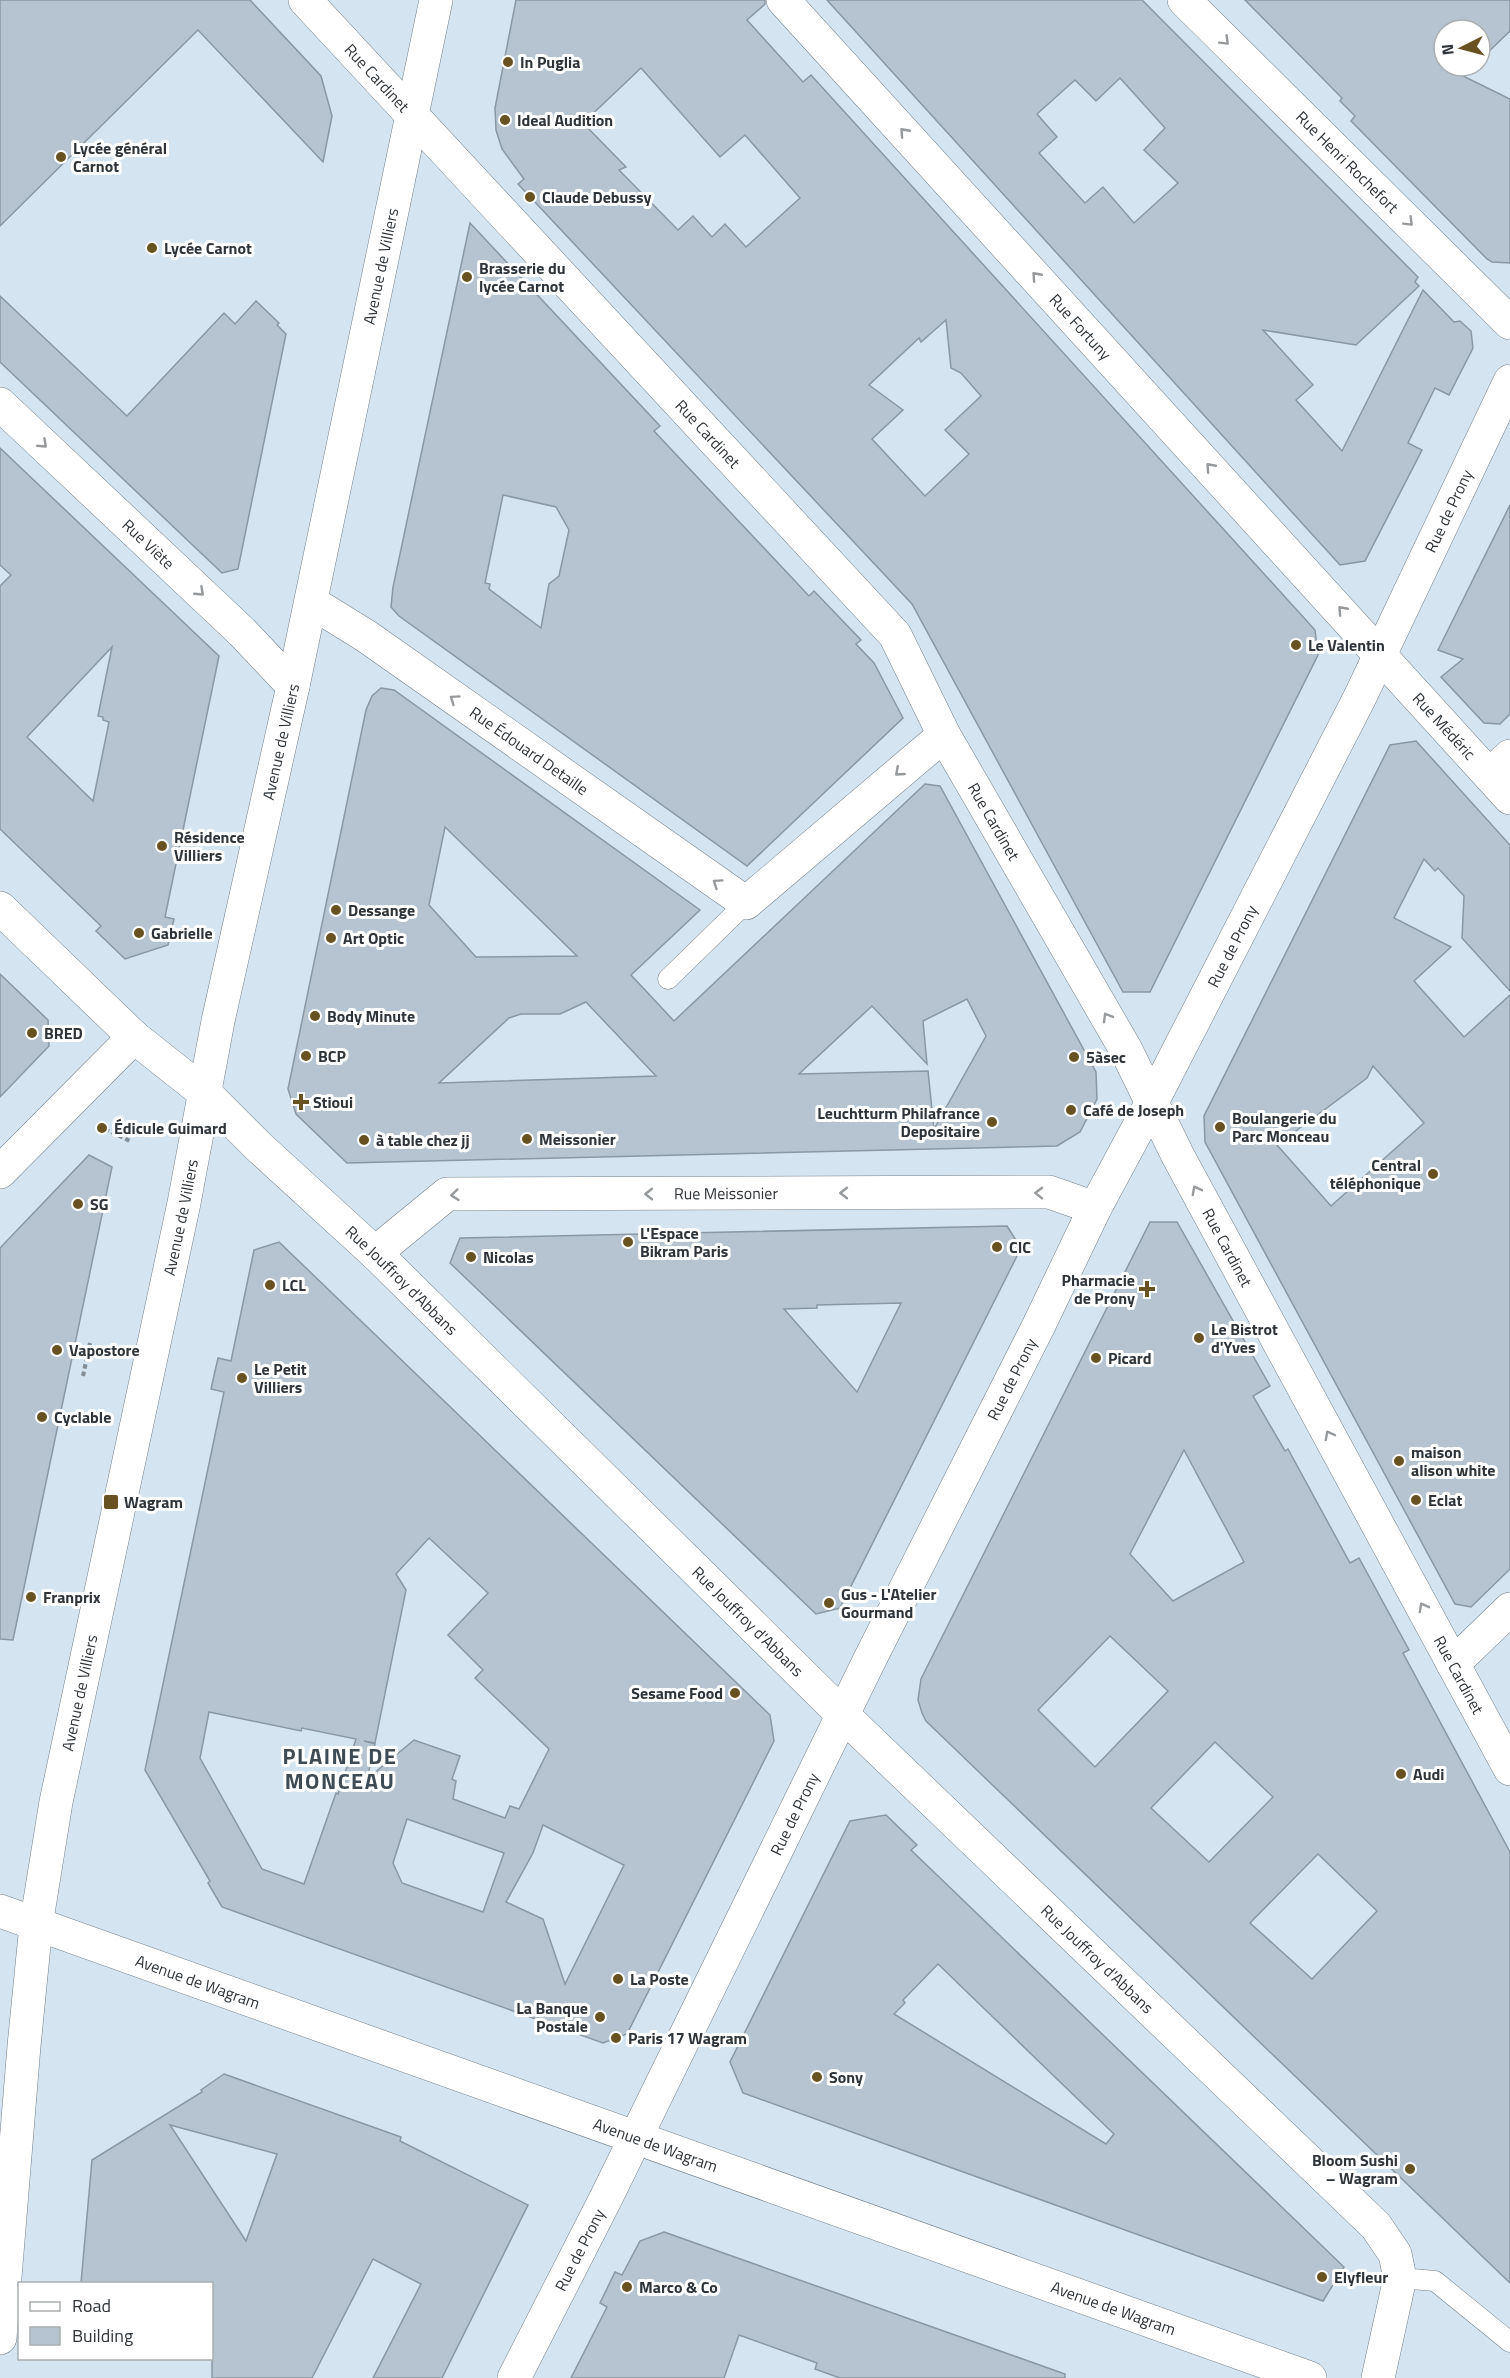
<svg xmlns="http://www.w3.org/2000/svg" width="1510" height="2378" font-family="'Titillium Web',sans-serif">
  <rect width="100%" height="100%" fill="#d4e4f0"/>
  <g fill="#b5c4d0" stroke="#8998a3" stroke-width="1.5" fill-rule="evenodd">
    <polygon points="0,0 250,0 321,76 332,116 323,162 198,30 0,226"/>
    <path d="M516,0H765V4L747,20L803,82L811,75L1315,630L1318,655L1150,992H1123L912,604L518,184L524,179L502,149L496,130L495,108ZM641,68L720,157L745,135L800,198L746,247L725,224L712,237L693,216L678,230L619,170L626,167L583,123ZM946,320L951,368L961,373L981,396L945,430L969,454L925,496L872,439L903,410L869,385L919,338L921,342Z"/>
    <path d="M827,0H1142L1418,277L1415,282L1419,286L1356,345L1263,330L1313,385L1296,400L1342,451L1423,290L1454,322L1460,321L1471,331L1473,348L1449,395L1435,388L1408,443L1422,450L1365,561L1340,565ZM1120,78L1165,128L1144,150L1178,183L1134,223L1103,187L1085,203L1039,153L1057,137L1037,114L1075,80L1096,101Z"/>
    <polygon points="1245,0 1510,0 1510,31 1480,60 1480,30 1444,30 1444,66 1473,66 1463,76 1510,99 1510,263 1492,262 1487,259 1351,121 1355,116 1340,101 1342,98"/>
    <path d="M470,223L660,426L654,431L809,596L814,591L861,640L856,644L874,663L903,718L747,866L399,616L391,607L393,587ZM503,495L556,507L569,530L559,576L549,584L541,628L489,589L490,584L485,583Z"/>
    <polygon points="0,296 127,416 224,313 235,324 256,301 279,323 277,325 286,334 238,569 222,573 0,362"/>
    <path d="M0,448L219,656L165,917L174,919L168,945L125,959L96,931L101,926L0,829V586L11,575L0,565ZM112,647L98,716L103,717V720L109,722L93,801L27,737Z"/>
    <polygon points="1510,505 1510,714 1500,724 1484,723 1441,677 1463,659 1438,650"/>
    <path d="M381,688L394,690L700,910L631,975L674,1021L925,784L940,786L1096,1072L1097,1099L1080,1132L1057,1146L347,1163L296,1114L288,1089L366,710L372,696ZM445,827L577,956L476,957L429,905ZM967,999L986,1036L934,1129L928,1071L799,1074L872,1006L927,1064L923,1021ZM586,1002L656,1076L439,1083L509,1018L521,1014H560Z"/>
    <path d="M1416,741L1510,845V991L1462,938L1464,896L1438,868L1435,871L1424,859L1394,918L1451,947L1414,981L1464,1037L1510,995V1569L1471,1607L1455,1604L1205,1142L1204,1116L1390,745ZM1373,1066L1424,1123L1331,1206L1277,1145L1367,1078Z"/>
    <polygon points="0,974 48,1020 49,1046 0,1097"/>
    <polygon points="89,1155 112,1167 13,1640 0,1639 0,1248"/>
    <path d="M1150,1222H1177L1270,1386L1253,1396L1285,1451L1288,1449L1350,1563L1359,1558L1409,1650L1403,1653L1510,1852V2283L954,1748L926,1721L922,1713L918,1700L921,1679ZM1184,1450L1244,1562L1173,1601L1130,1554ZM1110,1636L1168,1691L1095,1767L1038,1710ZM1215,1742L1273,1797L1209,1862L1151,1808ZM1318,1854L1377,1911L1312,1979L1250,1923Z"/>
    <path d="M1007,1226L1021,1248L840,1608L816,1614L450,1263L460,1238ZM901,1303L857,1392L784,1309L817,1308V1305Z"/>
    <path d="M279,1242L770,1715L774,1741L627,2034L603,2043L222,1907L208,1883L210,1881L145,1770L224,1392L211,1389L218,1358L231,1361L254,1250ZM429,1538L488,1593L448,1635L483,1670L475,1678L549,1749L519,1809L510,1806L505,1818L453,1799L456,1781L452,1779L460,1756L414,1740L367,1779L375,1744L364,1741L375,1743L406,1590L396,1574ZM209,1712L301,1731L302,1728L356,1739L338,1794L336,1793L304,1884L262,1869L200,1758ZM407,1819L504,1853L483,1912L402,1883L393,1863ZM543,1825L624,1865L565,1984L543,1919L506,1902L533,1853Z"/>
    <path d="M886,1815L917,1845L911,1850L938,1876L1344,2267L1323,2301L743,2093L730,2062L850,1821ZM938,1964L1114,2134L1106,2144L894,2014L905,2003L903,2000Z"/>
    <path d="M224,2074L401,2137L400,2141L528,2205L442,2378H373L421,2284L373,2259L312,2378H212V2283H81L92,2160L202,2092L201,2090ZM170,2125L277,2154L246,2241Z"/>
    <polygon points="664,2232 1065,2374 1065,2378 840,2378 815,2369 817,2363 739,2335 724,2378 571,2378 607,2307 600,2303 615,2272 622,2275 640,2241"/>
  </g>
  <g fill="none" stroke-linecap="round" stroke-linejoin="round">
    <g stroke="#73818c" stroke-width="21">
      <g id="lane">
        <polyline points="668,979 746,903"/>
        <polyline points="1400,2278 1435,2281 1510,2342"/>
      </g>
    </g>
    <g stroke="#73818c" stroke-width="34">
      <g id="street">
        <path id="s1" d="M305,0L895,635L944,735L1126,1050L1178,1156L1510,1769"/>
        <path id="s2" d="M783,0L1510,798"/>
        <path id="s3" d="M1184,0L1510,323"/>
        <path id="s4" d="M0,404L242,632L293,686"/>
        <path id="s5" d="M311,602L366,636L746,903L944,735"/>
        <polyline points="1490,775 1510,756"/>
        <path id="s6" d="M0,908L134,1037L206,1094L259,1147L375,1253L843,1715L1376,2226L1395,2254L1400,2278L1378,2378"/>
        <polyline points="0,1172 134,1037"/>
        <path id="s7" d="M375,1253L447,1194L1049,1192L1095,1208"/>
        <polyline points="1453,1664 1510,1609"/>
        <path id="s8" d="M514,2378L606,2198L871,1657L1039,1325L1095,1208L1151,1104L1360,697L1510,381"/>
      </g>
    </g>
    <g stroke="#73818c" stroke-width="34">
      <g id="secondary">
        <path id="s9" d="M0,1911L1310,2378"/>
        <path id="s10" d="M0,2338L24,2046L36,1925L56,1802L184,1203L218,1021L293,686L436,0"/>
      </g>
    </g>
    <g stroke="#808b94" stroke-width="4" stroke-dasharray="4.5 3" stroke-linecap="butt">
      <polyline points="105,1129 130,1141"/>
      <polyline points="83,1376 90,1343"/>
    </g>
    <use href="#lane" stroke="#fff" stroke-width="20"/>
    <use href="#street" stroke="#fff" stroke-width="33"/>
    <use href="#secondary" stroke="#fff" stroke-width="33"/>
  </g>
  <defs><path id="oneway-chevron" d="M-2-3.5L2.5 0L-2 3.5" fill="none" stroke-width="1.6" stroke-linecap="round" stroke-linejoin="round" transform="scale(1.5)"/></defs>
  <g stroke="#969a9c">
    <use href="#oneway-chevron" transform="translate(1225 41) rotate(45)"/>
    <use href="#oneway-chevron" transform="translate(904 132) rotate(-132)"/>
    <use href="#oneway-chevron" transform="translate(1409 222) rotate(45)"/>
    <use href="#oneway-chevron" transform="translate(1036 276) rotate(-132)"/>
    <use href="#oneway-chevron" transform="translate(43 444) rotate(43)"/>
    <use href="#oneway-chevron" transform="translate(1210 467) rotate(-132)"/>
    <use href="#oneway-chevron" transform="translate(200 592) rotate(43)"/>
    <use href="#oneway-chevron" transform="translate(1342 610) rotate(-132)"/>
    <use href="#oneway-chevron" transform="translate(454 699) rotate(-145)"/>
    <use href="#oneway-chevron" transform="translate(899 772) rotate(139)"/>
    <use href="#oneway-chevron" transform="translate(717 883) rotate(-145)"/>
    <use href="#oneway-chevron" transform="translate(1107 1017) rotate(-120)"/>
    <use href="#oneway-chevron" transform="translate(1196 1190) rotate(-118)"/>
    <use href="#oneway-chevron" transform="translate(844 1193) rotate(180)"/>
    <use href="#oneway-chevron" transform="translate(1039 1193) rotate(-179)"/>
    <use href="#oneway-chevron" transform="translate(649 1194) rotate(180)"/>
    <use href="#oneway-chevron" transform="translate(455 1195) rotate(174)"/>
    <use href="#oneway-chevron" transform="translate(1329 1435) rotate(-118)"/>
    <use href="#oneway-chevron" transform="translate(1423 1607) rotate(-118)"/>
  </g>
  <g fill="#695222" stroke="#fff" stroke-width="2">
    <circle cx="508" cy="62" r="6"/>
    <circle cx="505" cy="120" r="6"/>
    <circle cx="61" cy="157" r="6"/>
    <circle cx="530" cy="197" r="6"/>
    <circle cx="152" cy="248" r="6"/>
    <circle cx="467" cy="277" r="6"/>
    <circle cx="1296" cy="645" r="6"/>
    <circle cx="162" cy="846" r="6"/>
    <circle cx="336" cy="910" r="6"/>
    <circle cx="139" cy="933" r="6"/>
    <circle cx="331" cy="938" r="6"/>
    <circle cx="315" cy="1016" r="6"/>
    <circle cx="32" cy="1033" r="6"/>
    <circle cx="306" cy="1056" r="6"/>
    <circle cx="1074" cy="1057" r="6"/>
    <path d="M298 1093h6v6h6v6h-6v6h-6v-6h-6v-6h6z"/>
    <circle cx="1071" cy="1110" r="6"/>
    <circle cx="992" cy="1122" r="6"/>
    <circle cx="1220" cy="1127" r="6"/>
    <circle cx="102" cy="1128" r="6"/>
    <circle cx="527" cy="1139" r="6"/>
    <circle cx="364" cy="1140" r="6"/>
    <circle cx="1433" cy="1174" r="6"/>
    <circle cx="78" cy="1204" r="6"/>
    <circle cx="628" cy="1242" r="6"/>
    <circle cx="997" cy="1247" r="6"/>
    <circle cx="471" cy="1257" r="6"/>
    <circle cx="270" cy="1285" r="6"/>
    <path d="M1144 1280h6v6h6v6h-6v6h-6v-6h-6v-6h6z"/>
    <circle cx="1199" cy="1338" r="6"/>
    <circle cx="57" cy="1350" r="6"/>
    <circle cx="1096" cy="1358" r="6"/>
    <circle cx="242" cy="1378" r="6"/>
    <circle cx="42" cy="1417" r="6"/>
    <circle cx="1399" cy="1461" r="6"/>
    <circle cx="1416" cy="1500" r="6"/>
    <rect x="103" y="1494" width="16" height="16" rx="3"/>
    <circle cx="31" cy="1597" r="6"/>
    <circle cx="829" cy="1603" r="6"/>
    <circle cx="735" cy="1693" r="6"/>
    <circle cx="1401" cy="1774" r="6"/>
    <circle cx="618" cy="1979" r="6"/>
    <circle cx="600" cy="2017" r="6"/>
    <circle cx="616" cy="2038" r="6"/>
    <circle cx="817" cy="2077" r="6"/>
    <circle cx="1410" cy="2169" r="6"/>
    <circle cx="1322" cy="2277" r="6"/>
    <circle cx="627" cy="2287" r="6"/>
  </g>
  <g text-anchor="middle" dominant-baseline="central" stroke-width="6" stroke-linejoin="round" paint-order="stroke">
    <g font-size="16" font-weight="bold" fill="#2e3439" stroke="#fff" text-anchor="start">
      <text x="520" y="62">In Puglia</text>
      <text x="517" y="120">Ideal Audition</text>
      <text x="73" y="148">Lycée général<tspan x="73" dy="18">Carnot</tspan></text>
      <text x="542" y="197">Claude Debussy</text>
      <text x="164" y="248">Lycée Carnot</text>
      <text x="479" y="268">Brasserie du<tspan x="479" dy="18">lycée Carnot</tspan></text>
      <text x="1308" y="645">Le Valentin</text>
      <text x="174" y="837">Résidence<tspan x="174" dy="18">Villiers</tspan></text>
      <text x="348" y="910">Dessange</text>
      <text x="151" y="933">Gabrielle</text>
      <text x="343" y="938">Art Optic</text>
      <text x="327" y="1016">Body Minute</text>
      <text x="44" y="1033">BRED</text>
      <text x="318" y="1056">BCP</text>
      <text x="1086" y="1057">5àsec</text>
      <text x="313" y="1102">Stioui</text>
      <text x="1083" y="1110">Café de Joseph</text>
      <text x="980" y="1113" text-anchor="end">Leuchtturm Philafrance<tspan x="980" dy="18">Depositaire</tspan></text>
      <text x="1232" y="1118">Boulangerie du<tspan x="1232" dy="18">Parc Monceau</tspan></text>
      <text x="114" y="1128">Édicule Guimard</text>
      <text x="539" y="1139">Meissonier</text>
      <text x="376" y="1140">à table chez jj</text>
      <text x="1421" y="1165" text-anchor="end">Central<tspan x="1421" dy="18">téléphonique</tspan></text>
      <text x="90" y="1204">SG</text>
      <text x="640" y="1233">L'Espace<tspan x="640" dy="18">Bikram Paris</tspan></text>
      <text x="1009" y="1247">CIC</text>
      <text x="483" y="1257">Nicolas</text>
      <text x="1135" y="1280" text-anchor="end">Pharmacie<tspan x="1135" dy="18">de Prony</tspan></text>
      <text x="282" y="1285">LCL</text>
      <text x="1211" y="1329">Le Bistrot<tspan x="1211" dy="18">d'Yves</tspan></text>
      <text x="69" y="1350">Vapostore</text>
      <text x="1108" y="1358">Picard</text>
      <text x="254" y="1369">Le Petit<tspan x="254" dy="18">Villiers</tspan></text>
      <text x="54" y="1417">Cyclable</text>
      <text x="1411" y="1452">maison<tspan x="1411" dy="18">alison white</tspan></text>
      <text x="1428" y="1500">Eclat</text>
      <text x="124" y="1502">Wagram</text>
      <text x="841" y="1594">Gus - L'Atelier<tspan x="841" dy="18">Gourmand</tspan></text>
      <text x="43" y="1597">Franprix</text>
      <text x="723" y="1693" text-anchor="end">Sesame Food</text>
      <text x="1413" y="1774">Audi</text>
      <text x="630" y="1979">La Poste</text>
      <text x="588" y="2008" text-anchor="end">La Banque<tspan x="588" dy="18">Postale</tspan></text>
      <text x="628" y="2038">Paris 17 Wagram</text>
      <text x="829" y="2077">Sony</text>
      <text x="1398" y="2160" text-anchor="end">Bloom Sushi<tspan x="1398" dy="18">– Wagram</tspan></text>
      <text x="1334" y="2277">Elyfleur</text>
      <text x="639" y="2287">Marco &amp; Co</text>
    </g>
    <g font-size="16" fill="#2e3439" stroke="#fff">
      <text stroke="none"><textPath href="#s1" startOffset="106">Rue Cardinet</textPath></text>
      <text stroke="none"><textPath href="#s3" startOffset="230">Rue Henri Rochefort</textPath></text>
      <text stroke="none"><textPath href="#s10" startOffset="2109">Avenue de Villiers</textPath></text>
      <text stroke="none"><textPath href="#s2" startOffset="442">Rue Fortuny</textPath></text>
      <text stroke="none"><textPath href="#s1" startOffset="592">Rue Cardinet</textPath></text>
      <text stroke="none"><textPath href="#s8" startOffset="2088">Rue de Prony</textPath></text>
      <text stroke="none"><textPath href="#s4" startOffset="204">Rue Viète</textPath></text>
      <text stroke="none"><textPath href="#s2" startOffset="982">Rue Médéric</textPath></text>
      <text stroke="none"><textPath href="#s10" startOffset="1623">Avenue de Villiers</textPath></text>
      <text stroke="none"><textPath href="#s5" startOffset="264">Rue Édouard Detaille</textPath></text>
      <text stroke="none"><textPath href="#s1" startOffset="1078">Rue Cardinet</textPath></text>
      <text stroke="none"><textPath href="#s8" startOffset="1602">Rue de Prony</textPath></text>
      <text stroke="none"><textPath href="#s7" startOffset="372">Rue Meissonier</textPath></text>
      <text stroke="none"><textPath href="#s10" startOffset="1137">Avenue de Villiers</textPath></text>
      <text stroke="none"><textPath href="#s1" startOffset="1564">Rue Cardinet</textPath></text>
      <text stroke="none"><textPath href="#s6" startOffset="548">Rue Jouffroy d'Abbans</textPath></text>
      <text stroke="none"><textPath href="#s8" startOffset="1116">Rue de Prony</textPath></text>
      <text stroke="none"><textPath href="#s6" startOffset="1034">Rue Jouffroy d'Abbans</textPath></text>
      <text stroke="none"><textPath href="#s1" startOffset="2050">Rue Cardinet</textPath></text>
      <text stroke="none"><textPath href="#s10" startOffset="651">Avenue de Villiers</textPath></text>
      <text stroke="none"><textPath href="#s8" startOffset="630">Rue de Prony</textPath></text>
      <text stroke="none"><textPath href="#s6" startOffset="1520">Rue Jouffroy d'Abbans</textPath></text>
      <text stroke="none"><textPath href="#s9" startOffset="210">Avenue de Wagram</textPath></text>
      <text stroke="none"><textPath href="#s9" startOffset="696">Avenue de Wagram</textPath></text>
      <text stroke="none"><textPath href="#s8" startOffset="144">Rue de Prony</textPath></text>
      <text stroke="none"><textPath href="#s9" startOffset="1182">Avenue de Wagram</textPath></text>
    </g>
    <g font-size="22" font-weight="bold" letter-spacing="1.5" fill="#3e4b55" stroke="#fff">
      <text x="340" y="1756">PLAINE DE<tspan x="340" dy="25">MONCEAU</tspan></text>
    </g>
  </g>
  <rect x="18" y="2282" width="195" height="78" fill="#ffffff" stroke="#abaeb0" stroke-width="1.5"/>
  <rect x="30" y="2302" width="30" height="9" fill="#ffffff" stroke="#abaeb0" stroke-width="1.5"/>
  <text x="72" y="2312" font-size="18" fill="#2e3439">Road</text>
  <rect x="30" y="2327" width="30" height="18" fill="#b5c4d0" stroke="#abaeb0" stroke-width="1.5"/>
  <text x="72" y="2342" font-size="18" fill="#2e3439">Building</text>
  <g transform="translate(1462 48) rotate(264)"><circle r="28" fill="#ffffff" stroke="#abaeb0" stroke-width="1.5"/>
  <path d="M0-4.5L10 22L0 15L-10 22Z" fill="#695222"/>
  <text y="-9" font-size="16" font-weight="bold" text-anchor="middle" fill="#2e3439">N</text>
  </g>
</svg>
